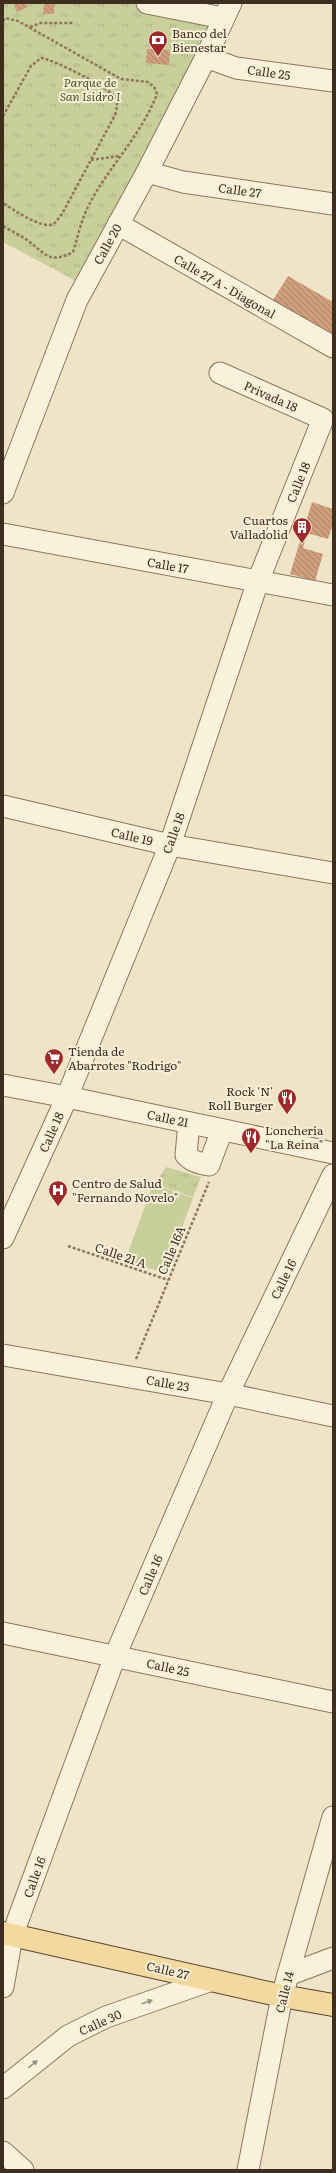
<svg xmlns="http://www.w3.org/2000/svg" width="336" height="2173" font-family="Literata,serif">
  <defs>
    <pattern id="park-tufts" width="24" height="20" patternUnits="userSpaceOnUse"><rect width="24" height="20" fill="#c9cf9b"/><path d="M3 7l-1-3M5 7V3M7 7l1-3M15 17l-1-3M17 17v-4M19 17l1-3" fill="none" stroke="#aeb285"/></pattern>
    <pattern id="building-back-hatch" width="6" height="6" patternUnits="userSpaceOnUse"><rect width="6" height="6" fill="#cf9f7d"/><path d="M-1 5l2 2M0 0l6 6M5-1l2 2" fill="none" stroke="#a98266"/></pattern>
  </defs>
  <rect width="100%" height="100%" fill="#f0e4c8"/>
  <polygon fill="#c9cf9b" points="153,1184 193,1198 165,1273 125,1261"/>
  <g fill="url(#park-tufts)">
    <polygon points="3,3 132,3 229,24 76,281 3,242"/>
    <polygon points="166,1167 201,1177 193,1197 155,1184"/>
  </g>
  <g fill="url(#building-back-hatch)">
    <polygon points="13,3 26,3 28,7 17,12"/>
    <polygon points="44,3 54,3 54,14 43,14"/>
    <polygon points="147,49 170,50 169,65 146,63"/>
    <polygon points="288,276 333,302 333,335 273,300"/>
    <polygon points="312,502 333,509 333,524 328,539 307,533 303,548 323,554 315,581 290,574"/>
  </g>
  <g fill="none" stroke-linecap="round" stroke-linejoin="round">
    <g stroke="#8d765c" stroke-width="23">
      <g id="minor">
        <polyline points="147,3 223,18"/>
        <polyline points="206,57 236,68 333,81"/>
        <polyline points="147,172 183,182 333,204"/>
        <polyline points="118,224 333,347"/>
        <polyline points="3,493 77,300 147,172 206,57 231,3"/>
        <polyline points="3,534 333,595"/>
        <polyline points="3,806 170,845 333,873"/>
        <polyline points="3,1085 67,1097 333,1153"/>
        <path d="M189,1123L186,1155C193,1162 199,1163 209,1165L222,1130"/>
        <polyline points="3,1238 67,1097 170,845 258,581 323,419 220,373"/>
        <polyline points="3,1355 228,1394 333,1416"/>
        <polyline points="3,1633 333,1702"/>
        <polyline points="288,1975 333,1958"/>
        <polyline points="3,1987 12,1936 115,1656 228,1394 333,1175"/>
        <polyline points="3,2088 68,2036 106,2017 212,1980"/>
        <polyline points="3,2152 23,2170"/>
        <polyline points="248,2170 282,1996 333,1817"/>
      </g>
    </g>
    <g stroke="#5b4430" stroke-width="24">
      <polyline id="major" points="3,1933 282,1996 333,2005"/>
    </g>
    <g stroke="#8d765c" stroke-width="2.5" stroke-dasharray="3 2" stroke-linecap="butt">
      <path d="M3,21L5,18L18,21L121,79L148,82L154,87L157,94C142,134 110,165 90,203C82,217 78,236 73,252C49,265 45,253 27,240C20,235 11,231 3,226"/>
      <polyline points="30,27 41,23 73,23"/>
      <path d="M3,116L31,66L41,58C53,59 109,88 115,97C118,103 117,108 115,115L62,214C59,217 57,222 53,224C43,230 12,209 3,203"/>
      <polyline points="91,160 119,156"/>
      <polyline points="68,1246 168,1280"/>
      <polyline points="136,1359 209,1182"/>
    </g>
    <use href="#minor" stroke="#faf1dc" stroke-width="21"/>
    <use href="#major" stroke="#f3d9a0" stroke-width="22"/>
  </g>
  <defs><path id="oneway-solid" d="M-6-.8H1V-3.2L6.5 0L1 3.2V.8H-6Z"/></defs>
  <g fill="#9c907e">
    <use href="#oneway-solid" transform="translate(147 2002) rotate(-20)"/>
    <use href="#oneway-solid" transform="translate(33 2064) rotate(-39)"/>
  </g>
  <defs>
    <g id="bank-pin" transform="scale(1)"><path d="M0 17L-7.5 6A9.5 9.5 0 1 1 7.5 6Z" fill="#9e2a2b" stroke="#f7eed8"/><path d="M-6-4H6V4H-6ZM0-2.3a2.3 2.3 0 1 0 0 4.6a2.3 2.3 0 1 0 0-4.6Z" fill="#fff"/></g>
    <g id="building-pin" transform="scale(1)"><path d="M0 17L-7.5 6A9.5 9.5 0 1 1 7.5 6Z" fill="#9e2a2b" stroke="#f7eed8"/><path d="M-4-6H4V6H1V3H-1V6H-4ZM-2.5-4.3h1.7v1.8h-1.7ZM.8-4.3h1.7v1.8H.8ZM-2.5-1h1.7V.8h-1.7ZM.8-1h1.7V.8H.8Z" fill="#fff"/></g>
    <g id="supermarket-pin" transform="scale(1)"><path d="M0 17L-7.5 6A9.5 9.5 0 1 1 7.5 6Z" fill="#9e2a2b" stroke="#f7eed8"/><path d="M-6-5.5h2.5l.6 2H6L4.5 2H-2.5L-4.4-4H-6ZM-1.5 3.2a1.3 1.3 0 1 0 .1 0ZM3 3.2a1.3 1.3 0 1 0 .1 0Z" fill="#fff"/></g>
    <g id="restaurant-pin" transform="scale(1)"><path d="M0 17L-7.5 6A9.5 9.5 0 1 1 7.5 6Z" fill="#9e2a2b" stroke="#f7eed8"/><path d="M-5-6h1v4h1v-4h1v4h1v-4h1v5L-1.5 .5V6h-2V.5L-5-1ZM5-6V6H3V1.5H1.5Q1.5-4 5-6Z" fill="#fff"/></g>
    <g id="hospital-pin" transform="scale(1)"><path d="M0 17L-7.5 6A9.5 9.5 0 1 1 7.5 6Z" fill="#9e2a2b" stroke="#f7eed8"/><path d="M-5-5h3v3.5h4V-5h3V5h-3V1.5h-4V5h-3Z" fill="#fff"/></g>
  </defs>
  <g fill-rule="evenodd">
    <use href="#bank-pin" x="158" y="40"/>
    <use href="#building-pin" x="302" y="527"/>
    <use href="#supermarket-pin" x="54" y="1058"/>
    <use href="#restaurant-pin" x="287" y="1098"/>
    <use href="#restaurant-pin" x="251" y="1137"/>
    <use href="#hospital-pin" x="58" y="1190"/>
  </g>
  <g text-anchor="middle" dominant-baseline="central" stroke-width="4" stroke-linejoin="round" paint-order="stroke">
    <g font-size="12" fill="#3d2e20" stroke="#f7eed8" text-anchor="start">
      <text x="172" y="33">Banco del<tspan x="172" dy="14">Bienestar</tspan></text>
      <text x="288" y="520" text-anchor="end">Cuartos<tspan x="288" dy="14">Valladolid</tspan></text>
      <text x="68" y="1051">Tienda de<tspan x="68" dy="14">Abarrotes "Rodrigo"</tspan></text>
      <text x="273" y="1091" text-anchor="end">Rock 'N'<tspan x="273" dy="14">Roll Burger</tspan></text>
      <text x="265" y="1130">Lonchería<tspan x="265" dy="14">"La Reina"</tspan></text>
      <text x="72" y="1183">Centro de Salud<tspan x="72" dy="14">"Fernando Novelo"</tspan></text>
    </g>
    <g font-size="12" fill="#3d2e20" stroke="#f7eed8">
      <text transform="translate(269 72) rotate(8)">Calle 25</text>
      <text transform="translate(240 190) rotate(8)">Calle 27</text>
      <text transform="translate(107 244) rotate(-61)">Calle 20</text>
      <text transform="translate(225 286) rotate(30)">Calle 27 A - Diagonal</text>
      <text transform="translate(271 396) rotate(24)">Privada 18</text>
      <text transform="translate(298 482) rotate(-68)">Calle 18</text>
      <text transform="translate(168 565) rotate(10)">Calle 17</text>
      <text transform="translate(173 833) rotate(-70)">Calle 18</text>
      <text transform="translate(132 836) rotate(13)">Calle 19</text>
      <text transform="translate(168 1118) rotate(12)">Calle 21</text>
      <text transform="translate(51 1132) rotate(-66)">Calle 18</text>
      <text transform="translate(171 1250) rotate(-67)">Calle 16A</text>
      <text transform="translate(121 1255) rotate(19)">Calle 21 A</text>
      <text transform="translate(283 1279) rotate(-64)">Calle 16</text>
      <text transform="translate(168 1383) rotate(10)">Calle 23</text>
      <text transform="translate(150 1575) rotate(-67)">Calle 16</text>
      <text transform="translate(168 1667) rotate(12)">Calle 25</text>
      <text transform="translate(34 1877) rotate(-70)">Calle 16</text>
      <text transform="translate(168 1970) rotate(13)">Calle 27</text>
      <text transform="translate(284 1992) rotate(-76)">Calle 14</text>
      <text transform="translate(100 2022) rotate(-24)">Calle 30</text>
    </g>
    <g font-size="12" font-style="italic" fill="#4d5a26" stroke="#f7eed8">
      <text x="90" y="82">Parque de<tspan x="90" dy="14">San Isidro I</tspan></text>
    </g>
  </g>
  <rect width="336" height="2173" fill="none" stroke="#3d2e20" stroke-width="8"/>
</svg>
